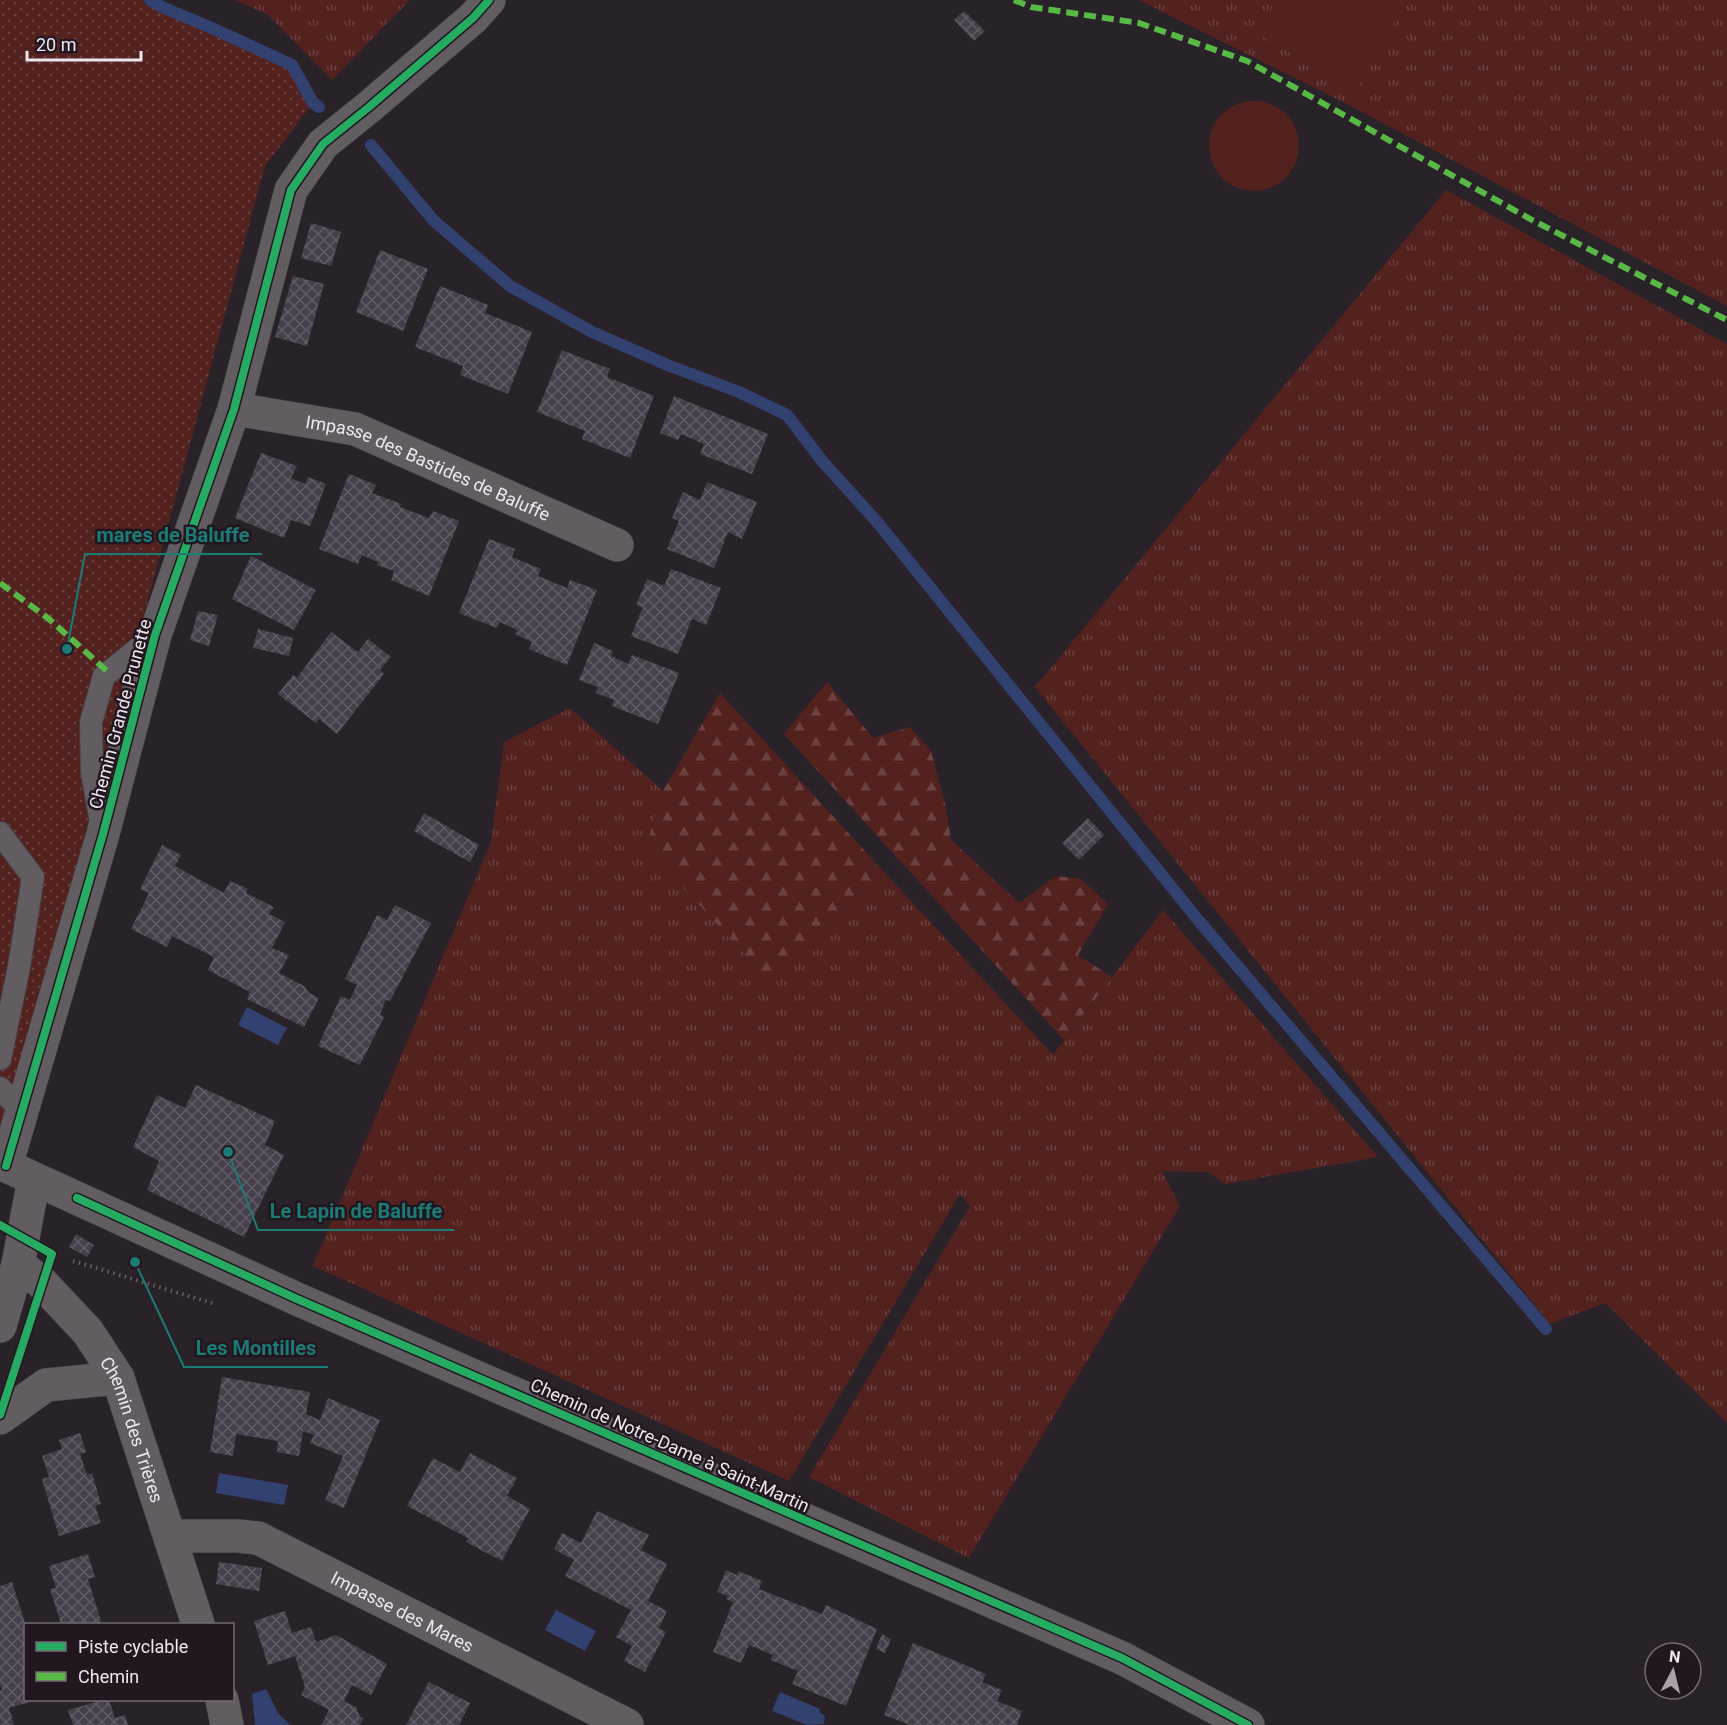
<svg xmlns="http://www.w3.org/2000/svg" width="1727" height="1725" font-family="Roboto,sans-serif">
  <defs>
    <pattern id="grass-tufts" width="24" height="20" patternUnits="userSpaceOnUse" patternTransform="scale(1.5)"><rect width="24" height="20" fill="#53221f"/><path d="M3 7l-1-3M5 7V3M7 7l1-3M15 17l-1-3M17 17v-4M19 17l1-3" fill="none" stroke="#6c4240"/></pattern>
    <pattern id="forest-firs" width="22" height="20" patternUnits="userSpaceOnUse" patternTransform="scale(1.5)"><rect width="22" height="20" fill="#53221f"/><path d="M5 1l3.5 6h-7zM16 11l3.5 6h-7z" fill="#6c4240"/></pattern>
    <pattern id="park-dots" width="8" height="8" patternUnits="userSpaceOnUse" patternTransform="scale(1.5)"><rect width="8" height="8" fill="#53221f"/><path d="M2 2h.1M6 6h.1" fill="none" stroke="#6c4240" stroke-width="1.8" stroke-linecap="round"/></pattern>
    <pattern id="building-cross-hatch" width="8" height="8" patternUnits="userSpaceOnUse" patternTransform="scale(1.5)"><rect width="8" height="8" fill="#46404c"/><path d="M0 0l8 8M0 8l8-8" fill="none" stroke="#615c66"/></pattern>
  </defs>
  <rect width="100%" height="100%" fill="#292329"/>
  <g fill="url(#grass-tufts)">
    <polygon points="234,0 410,0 332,80 267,14"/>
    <polygon points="1139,0 1727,0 1727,306 1347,104"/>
    <polygon points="1446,190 1727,344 1727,1423 1605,1303 1550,1324 1035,687"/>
    <polygon points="570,708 663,791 647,847 770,981 886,874 1053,1055 1163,910 1378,1157 1225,1184 1208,1172 1162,1171 1180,1206 969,1558 809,1477 970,1206 960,1194 789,1481 313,1266 491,842 504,742"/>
  </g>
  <g fill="url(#forest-firs)">
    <polygon points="827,682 873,738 910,727 931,751 945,803 951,840 1019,903 1056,876 1081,879 1108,904 1078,955 1112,977 1064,1040 784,734"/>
    <polygon points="720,693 886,874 770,982 646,847 663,791"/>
  </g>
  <polygon fill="url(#park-dots)" points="0,0 150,0 162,7 214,29 292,65 313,103 265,166 4,1134 0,1132"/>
  <g fill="#53221f">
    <polygon points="1276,0 1406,0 1356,92 1258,34"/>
    <circle cx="1254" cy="146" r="45"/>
  </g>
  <g fill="#334171">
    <polygon points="247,1007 287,1028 278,1045 238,1025"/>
    <polygon points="219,1473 288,1485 284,1505 216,1493"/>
    <polygon points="556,1610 596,1631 585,1651 545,1630"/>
    <polygon points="266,1689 278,1713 290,1725 255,1725 252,1694"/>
    <polygon points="780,1692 820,1709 819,1712 824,1715 825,1720 823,1724 807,1725 772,1711"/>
  </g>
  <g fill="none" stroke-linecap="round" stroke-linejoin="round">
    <g stroke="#334171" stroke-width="12">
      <polyline points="150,0 162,7 214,29 292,65 313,103 319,107"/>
      <polyline points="371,145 433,220 510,286 592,332 670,366 739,392 787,415 823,462 878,523 1199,921 1546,1329"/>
    </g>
  </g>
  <g fill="url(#building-cross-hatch)">
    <polygon points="964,11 985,31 974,41 954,20"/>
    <polygon points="311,223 341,232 331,266 301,258"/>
    <polygon points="380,250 428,269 403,331 356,312"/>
    <polygon points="293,276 324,284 307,346 275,337"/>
    <polygon points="440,286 488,305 485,313 532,332 508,394 460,375 463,366 415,347"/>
    <polygon points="562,350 610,369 607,377 654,396 630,458 582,439 585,431 537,412"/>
    <polygon points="674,396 768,434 752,474 700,454 704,444 681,434 678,440 660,433"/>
    <polygon points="261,453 297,466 291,478 305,484 308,477 326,484 310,526 291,520 284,538 235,518"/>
    <polygon points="349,474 376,485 372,493 401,504 400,507 429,518 433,511 459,521 429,596 391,580 394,571 377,565 378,562 362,555 358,564 319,549"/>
    <polygon points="707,482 757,502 742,539 728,532 714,568 667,549 679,521 672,518 683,492 700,500"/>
    <polygon points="489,539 515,549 512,557 541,569 538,576 567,588 570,580 597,590 567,665 529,649 532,642 515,634 517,630 500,622 497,628 459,613"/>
    <polygon points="251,556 316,590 294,630 232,599"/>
    <polygon points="671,569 721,588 706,625 692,619 678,654 631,636 643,607 636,605 647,579 664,586"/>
    <polygon points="198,611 218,615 209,646 190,640"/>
    <polygon points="258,629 293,638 289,656 253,648"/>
    <polygon points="331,632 358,652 368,639 391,657 380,670 384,674 337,734 319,719 316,723 278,694 293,675 297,678"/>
    <polygon points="594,643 613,651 611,656 628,664 632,655 679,673 658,724 612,706 614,700 596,693 598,687 579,680"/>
    <polygon points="424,813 479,845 470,862 414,831"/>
    <polygon points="1088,818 1104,835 1079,860 1062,843"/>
    <polygon points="162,845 181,855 175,866 200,880 224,893 230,881 248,889 246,893 274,907 269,914 285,922 272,948 289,955 279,973 304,986 309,993 319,998 304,1027 247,999 250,992 208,970 214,957 172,936 167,947 131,929 149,893 140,889"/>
    <polygon points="395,905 431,923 390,1001 386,1000 380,1014 384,1017 360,1065 318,1046 341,996 350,1000 357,985 345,979 377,915 387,920"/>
    <polygon points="196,1085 275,1121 265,1145 284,1155 244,1237 147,1190 159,1161 133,1147 157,1095 185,1108"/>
    <polygon points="76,1234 94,1245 87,1257 69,1247"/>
    <polygon points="222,1377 310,1392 306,1414 320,1420 328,1398 380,1420 344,1508 325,1500 343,1456 310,1443 314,1435 303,1431 299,1456 277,1452 278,1441 236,1434 233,1456 210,1452"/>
    <polygon points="80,1433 86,1452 80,1454 87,1475 92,1473 101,1504 95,1506 101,1523 59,1536 42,1479 49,1477 42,1456 62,1449 59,1440"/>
    <polygon points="470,1453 517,1478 507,1496 530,1509 502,1561 466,1542 468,1538 407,1506 433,1458 460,1472"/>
    <polygon points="597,1511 649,1535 641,1550 667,1564 648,1601 667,1611 659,1628 666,1632 645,1672 624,1661 632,1646 616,1637 631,1610 565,1576 574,1560 554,1549 562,1533 581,1543"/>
    <polygon points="88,1554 95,1577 88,1579 102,1624 61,1624 50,1589 56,1588 49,1566"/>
    <polygon points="219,1562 262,1568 259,1591 216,1584"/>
    <polygon points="726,1570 737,1575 738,1571 762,1581 759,1589 822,1614 826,1605 877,1629 846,1706 792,1684 798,1671 771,1660 773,1655 749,1645 741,1663 713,1652 733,1602 726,1599 728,1596 717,1592"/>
    <polygon points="12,1582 26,1626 26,1700 30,1700 30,1702 9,1708 14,1725 0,1725 0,1691 2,1690 0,1684 0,1586"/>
    <polygon points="285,1611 292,1633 311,1627 316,1642 336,1635 387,1664 371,1695 352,1685 344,1701 356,1707 360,1717 363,1718 360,1725 321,1725 329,1710 301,1695 305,1687 295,1656 268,1665 254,1621"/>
    <polygon points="882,1634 891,1639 885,1653 876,1649"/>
    <polygon points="913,1643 986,1674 982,1682 1002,1690 997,1701 1022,1711 1017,1725 910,1725 884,1715"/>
    <polygon points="429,1682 470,1703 459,1725 406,1725"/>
    <polygon points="103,1700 109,1700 115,1718 125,1715 128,1725 73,1725 68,1710"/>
  </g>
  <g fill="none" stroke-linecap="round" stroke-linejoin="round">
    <g stroke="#464046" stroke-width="24">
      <g id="lane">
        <polyline points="101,823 92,772 91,722 104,676 155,635"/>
        <polyline points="0,833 33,877 19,967 0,1059"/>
        <polyline points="0,1088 22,1112"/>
      </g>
    </g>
    <g stroke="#464046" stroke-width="34">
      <g id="street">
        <path id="s1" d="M234,409L355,429L617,545"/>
        <polyline points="6,1166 103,834 155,635 234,409 291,190 323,144 369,107 473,18 489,0"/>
        <path id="s2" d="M18,1264L42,1283L88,1332L118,1378L198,1624"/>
        <polyline points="0,1326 18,1264 34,1179"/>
        <polyline points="0,1418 46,1385 118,1378"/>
        <path id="s3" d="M170,1536H238L258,1538L627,1725"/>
        <polyline points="222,1700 227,1725"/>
      </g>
    </g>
    <g stroke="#464046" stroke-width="34">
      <polyline id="secondary" points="0,1163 297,1299 1122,1658 1248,1725"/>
    </g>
    <polyline stroke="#656265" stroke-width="4" stroke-dasharray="1.5 4.5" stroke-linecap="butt" points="73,1261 215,1304"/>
    <use href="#lane" stroke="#625d61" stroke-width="22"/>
    <use href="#street" stroke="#625d61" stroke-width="33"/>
    <use href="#secondary" stroke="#625d61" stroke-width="33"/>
    <g stroke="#58b947" stroke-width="6" stroke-dasharray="12 6" stroke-linecap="butt">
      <polyline points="1014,0 1031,7 1139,23 1247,61 1532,220 1727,320"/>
      <polyline points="0,583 49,619 108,672"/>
    </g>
    <g stroke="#221721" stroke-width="11">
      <g id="cycleway">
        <polyline points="6,1166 103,834 155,635 234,409 291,190 323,144 369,107 473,18 489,0"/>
        <polyline points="77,1198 297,1299 1122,1658 1248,1725"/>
        <polyline points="0,1225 52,1254 0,1415"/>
      </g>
    </g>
    <use href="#cycleway" stroke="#26ab63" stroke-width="8"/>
  </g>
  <g text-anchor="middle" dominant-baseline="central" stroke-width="5" stroke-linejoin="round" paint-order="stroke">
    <g font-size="18" fill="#eee6ed" stroke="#221721">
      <text stroke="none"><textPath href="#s1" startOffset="204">Impasse des Bastides de Baluffe</textPath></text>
      <text transform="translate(120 714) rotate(-75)">Chemin Grande Prunette</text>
      <text stroke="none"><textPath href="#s2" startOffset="206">Chemin des Trières</textPath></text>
      <text transform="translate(670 1445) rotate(24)">Chemin de Notre-Dame à Saint-Martin</text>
      <text stroke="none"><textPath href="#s3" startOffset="250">Impasse des Mares</textPath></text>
    </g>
  </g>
  <path fill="none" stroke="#1a7c74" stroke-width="2" d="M67 649L85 554H262M228 1152L258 1230H454M135 1262L184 1367H328"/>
  <g fill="#1a7c74" stroke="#221721" stroke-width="2">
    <circle cx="67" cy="649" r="6"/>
    <circle cx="228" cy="1152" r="6"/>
    <circle cx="135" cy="1262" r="6"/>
  </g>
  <g font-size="20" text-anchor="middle" font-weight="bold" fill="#1a7c74" stroke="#221721" stroke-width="5" stroke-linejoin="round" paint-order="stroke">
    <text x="173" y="542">mares de Baluffe</text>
    <text x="356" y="1218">Le Lapin de Baluffe</text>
    <text x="256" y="1355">Les Montilles</text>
  </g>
  <rect x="24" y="1623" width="210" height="78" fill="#221721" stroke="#746a73" stroke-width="1.5"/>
  <rect x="36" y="1642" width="30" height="9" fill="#26ab63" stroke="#746a73" stroke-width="1.5"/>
  <text x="78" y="1653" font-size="18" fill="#eee6ed">Piste cyclable</text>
  <rect x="36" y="1672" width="30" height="9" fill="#58b947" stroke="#746a73" stroke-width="1.5"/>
  <text x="78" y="1683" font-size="18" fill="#eee6ed">Chemin</text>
  <g transform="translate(1673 1671) rotate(7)"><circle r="28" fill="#221721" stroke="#746a73" stroke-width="1.5"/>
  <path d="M0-4.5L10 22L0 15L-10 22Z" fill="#a9a2a8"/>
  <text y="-9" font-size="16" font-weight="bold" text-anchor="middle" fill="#eee6ed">N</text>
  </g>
  <path d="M27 51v9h114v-9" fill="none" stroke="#eee6ed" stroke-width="3"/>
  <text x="36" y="51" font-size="18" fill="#eee6ed" stroke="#221721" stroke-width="4.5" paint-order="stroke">20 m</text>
</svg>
